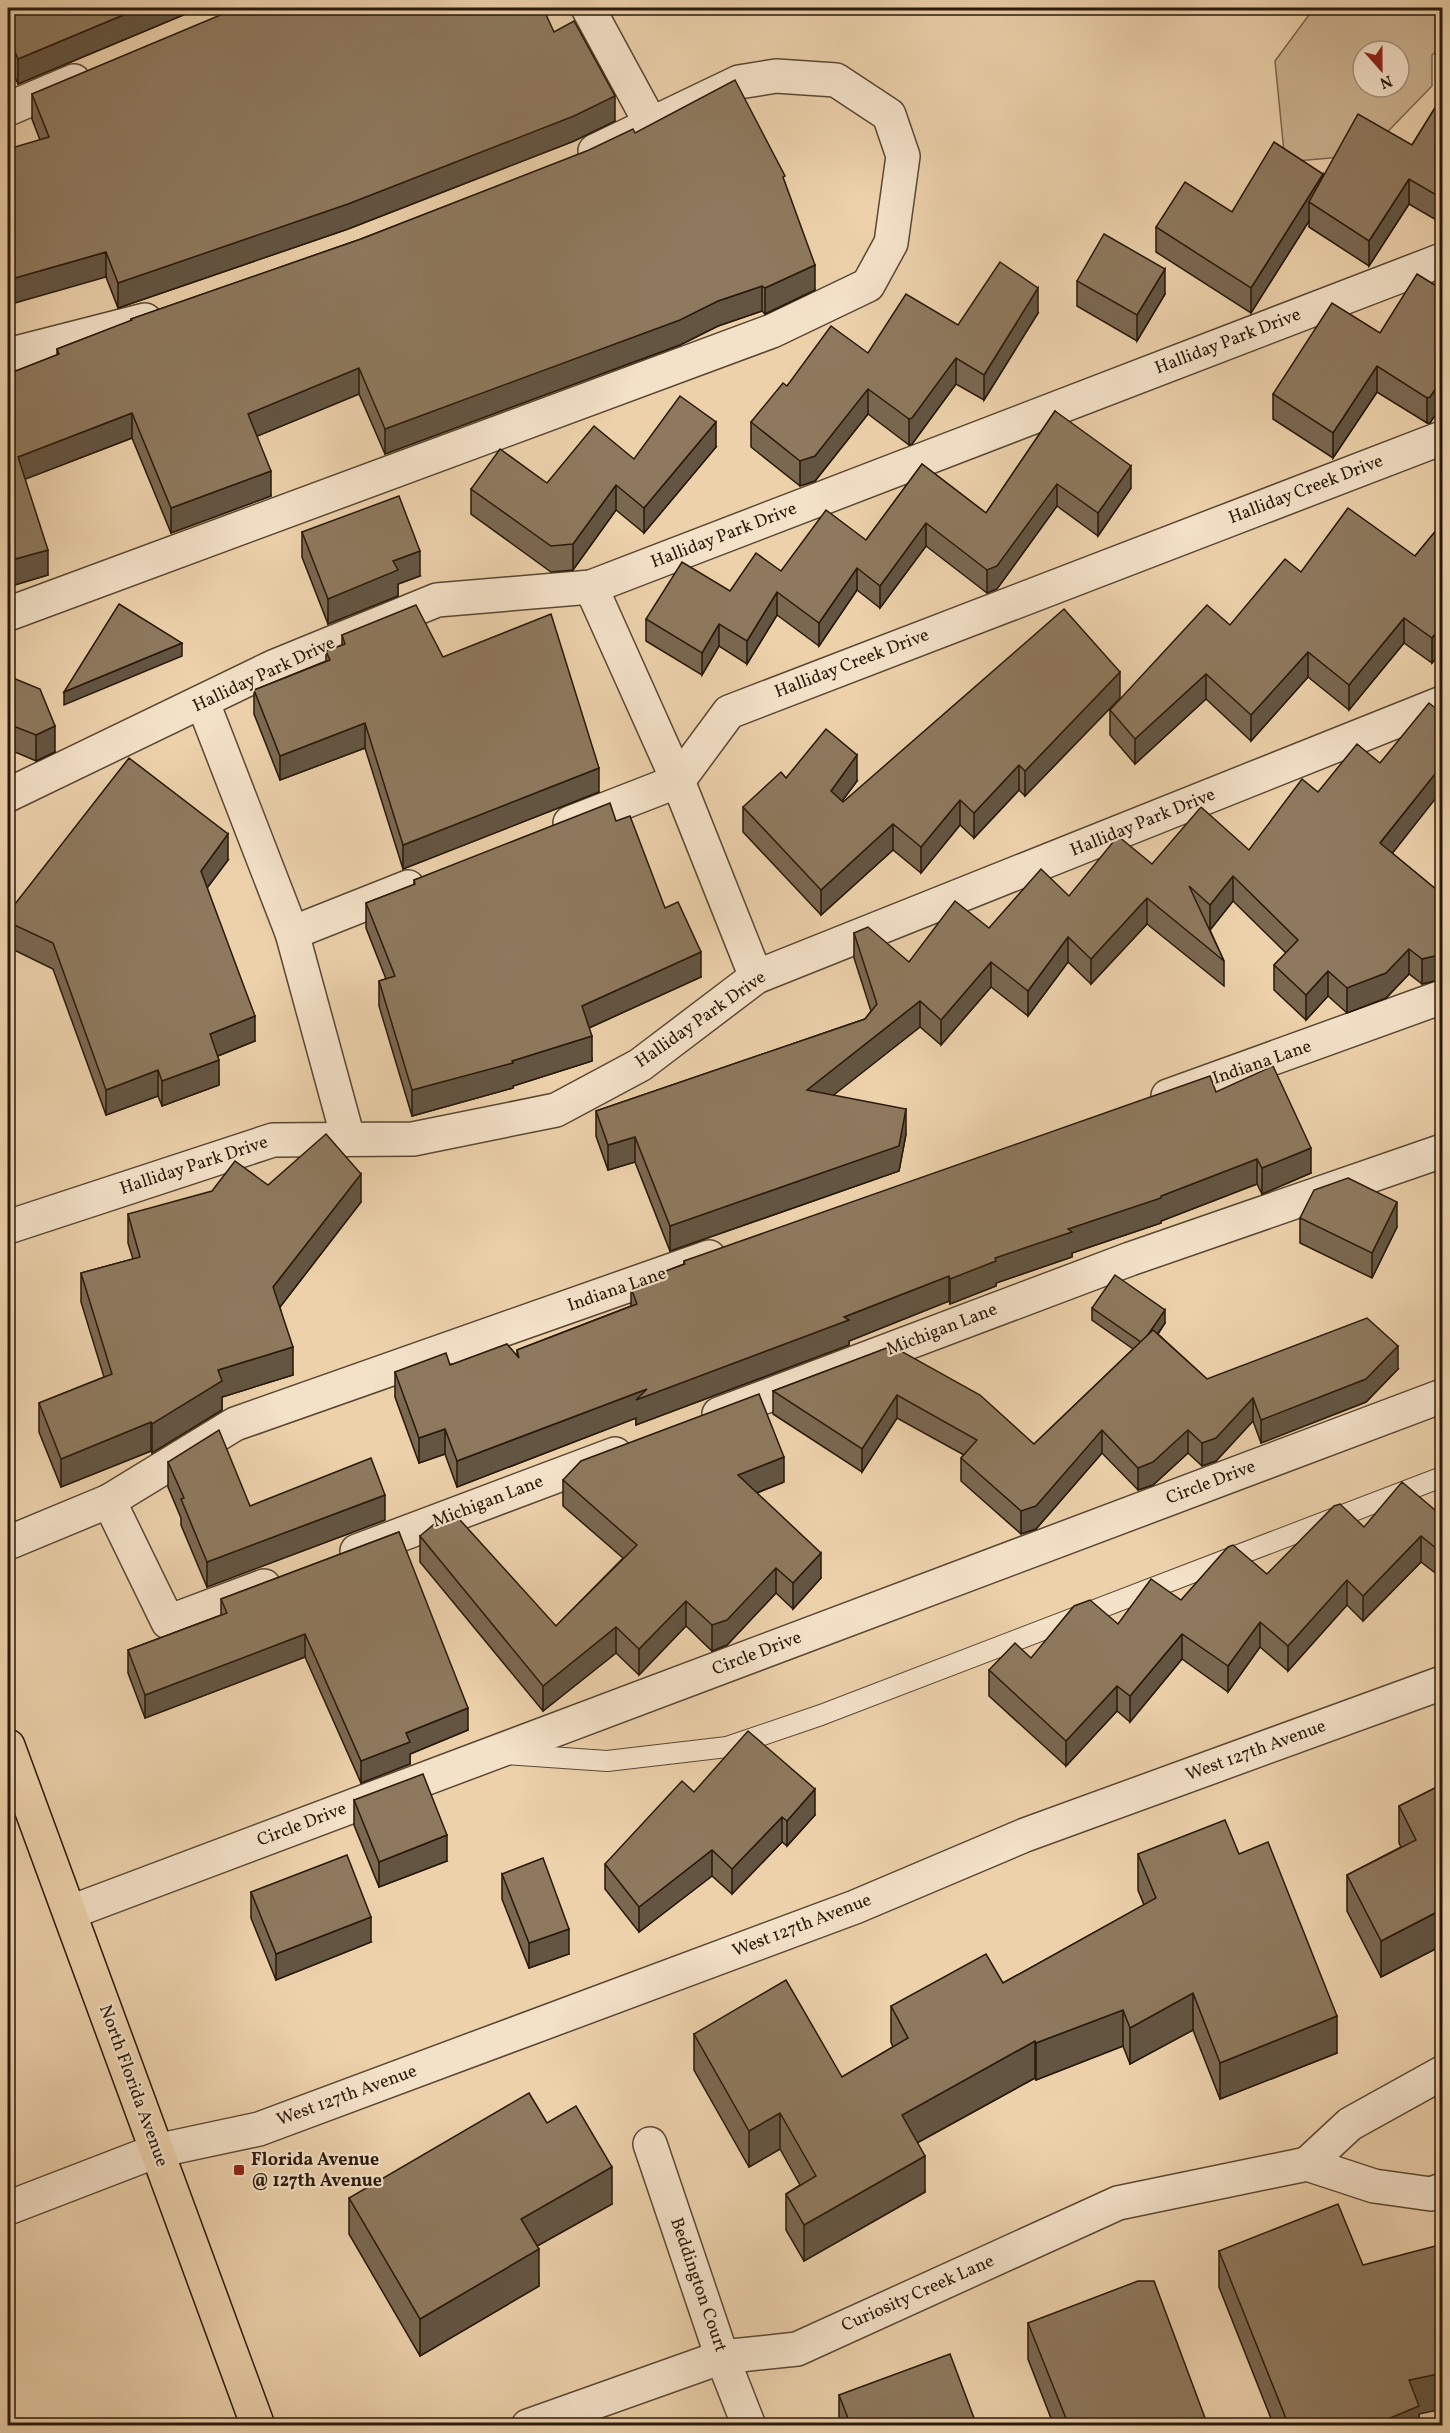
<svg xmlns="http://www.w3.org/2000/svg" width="1450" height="2433" font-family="Vollkorn,serif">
  <rect width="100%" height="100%" fill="#ecd1ab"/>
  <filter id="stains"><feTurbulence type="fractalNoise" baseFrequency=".00333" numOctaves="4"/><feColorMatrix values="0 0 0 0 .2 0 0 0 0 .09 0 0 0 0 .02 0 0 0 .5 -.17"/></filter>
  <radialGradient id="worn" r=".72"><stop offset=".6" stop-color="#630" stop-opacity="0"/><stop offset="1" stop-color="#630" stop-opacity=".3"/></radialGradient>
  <path fill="#cbb290" stroke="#7a664d" stroke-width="1.5" fill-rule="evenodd" d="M1314,8H1442V48L1432,55V86L1365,155L1285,162L1275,61ZM1363,51H1399V87H1363Z"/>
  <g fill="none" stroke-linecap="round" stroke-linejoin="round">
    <g stroke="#5a4732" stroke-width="22">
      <polyline id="lane" points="506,1754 607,1761 727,1747 821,1715 1442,1477"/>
    </g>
    <g stroke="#5a4732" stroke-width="36">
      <g id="street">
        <polyline points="588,8 651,124"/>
        <polyline points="8,109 74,81"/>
        <polyline points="8,355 145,320"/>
        <polyline points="591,587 678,781 756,977"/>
        <polyline points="8,614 772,331 868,285 891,243 903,156 889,115 836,80 776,76 739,82 595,151"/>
        <polyline points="203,703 292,933 348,1138"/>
        <polyline points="8,795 273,667 437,600 591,587 1442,260"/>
        <polyline points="570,823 678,781 729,712 1442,438"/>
        <polyline points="292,933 408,887"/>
        <polyline points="1168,1096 1442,997"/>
        <polyline points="8,1227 273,1140 413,1139 556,1110 640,1065 756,977 1442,703"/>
        <polyline points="719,1414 1130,1259 1442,1151"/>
        <polyline points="109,1501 168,1622 264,1586"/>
        <polyline points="8,1543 109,1501 235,1424 709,1257"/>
        <polyline points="357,1551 615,1454"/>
        <polyline points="71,1912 1442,1396"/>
        <polyline points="650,2144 722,2357 749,2426"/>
        <polyline points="1307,2164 1350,2124 1442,2073"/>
        <polyline points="8,2208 156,2151 259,2129 855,1907 1025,1835 1442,1683"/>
        <polyline points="528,2426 722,2357 797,2349 1118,2203 1307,2164 1374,2186 1431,2194 1442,2190"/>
      </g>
    </g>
    <g stroke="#29190a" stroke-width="36">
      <polyline id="primary" points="8,1746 258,2426"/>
    </g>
    <use href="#lane" stroke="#f3e1c8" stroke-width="20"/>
    <use href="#street" stroke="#f3e1c8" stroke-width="33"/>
    <use href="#primary" stroke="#ecd1ab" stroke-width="33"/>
  </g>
  <g fill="#7a6851" stroke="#29190a" stroke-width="1.5">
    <polygon points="8,8 200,8 18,84 15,77"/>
    <polygon points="554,32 615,121 574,141 348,229 118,308 106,277 40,140 32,119 32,94"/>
    <polygon points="1443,95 1443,224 1409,204 1369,266 1309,227 1309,221 1251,313 1156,252 1156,227 1232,212 1412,145"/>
    <polygon points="635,133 785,183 815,290 765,314 762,311 718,326 680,345 385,454 359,394 257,436 271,496 171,533 132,438 25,479 48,575 8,587 8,374 57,355 57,349 131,321 131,319 361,239"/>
    <polygon points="1077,281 1165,294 1137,341 1077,306"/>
    <polygon points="1443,290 1443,403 1430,423 1427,423 1377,392 1333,458 1273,419 1273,394 1380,333"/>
    <polygon points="1038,313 984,400 956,384 912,444 909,445 868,414 815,481 800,486 751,447 751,422 787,386 868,353 958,325"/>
    <polygon points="1055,411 1131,488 1098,536 1057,506 997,589 987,593 926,546 880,608 857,590 819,646 777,615 747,664 719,646 702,675 646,641 646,619 730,591 866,540 922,464 986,513"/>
    <polygon points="716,447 644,533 616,510 573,570 551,572 471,514 471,489 547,483 634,459"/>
    <polygon points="1443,522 1443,649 1432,663 1404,643 1349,710 1308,677 1251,741 1206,699 1135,764 1110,735 1110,710 1230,625 1301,572 1415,556"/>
    <polygon points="302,532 420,576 398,584 398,596 328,624 302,557"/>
    <polygon points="342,635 443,657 599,792 403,869 365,748 280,780 254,714 254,690 326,661 326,651 342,645"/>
    <polygon points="8,676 55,752 36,761 8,749"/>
    <polygon points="1120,698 1025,796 1019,790 974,838 960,825 921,873 893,850 821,915 743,832 743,807 857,781 842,801 843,802"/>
    <polygon points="616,821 665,908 701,977 589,1028 592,1061 513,1086 513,1088 412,1116 379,1006 379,981 386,979 366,928 366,903 414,885 414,880"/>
    <polygon points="1249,850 1392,853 1443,895 1443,979 1422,984 1409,974 1386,998 1347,1013 1328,996 1306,1020 1274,990 1274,965 1286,953 1233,901 1210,930 1224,961 1224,986 1147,924 1091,984 1068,962 1028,1016 991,987 941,1045 920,1027 833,1095 906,1134 899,1171 670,1251 635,1162 608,1170 596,1136 596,1111 865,1019 871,1011 854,958 854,933 909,962 989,928 1069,896 1152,864"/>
    <polygon points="228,860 207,888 255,1041 218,1056 219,1085 162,1106 158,1096 106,1115 53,969 8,947 8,913"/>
    <polygon points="1216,1092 1311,1173 1262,1194 1257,1184 1161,1221 1161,1223 1072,1253 1072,1257 996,1283 996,1286 950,1304 949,1301 849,1341 849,1345 636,1425 636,1418 457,1487 445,1454 419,1463 395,1397 395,1372 517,1355 517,1350 631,1306 631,1288 666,1275 666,1271 684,1264 684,1261"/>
    <polygon points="268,1185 361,1202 280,1307 293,1375 222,1397 222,1410 152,1453 151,1451 61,1487 39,1432 39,1403 104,1377 81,1302 81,1273 133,1259 128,1243 128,1214"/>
    <polygon points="1300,1218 1397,1227 1372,1278 1300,1243"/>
    <polygon points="1092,1308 1165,1323 1158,1334 1207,1379 1398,1369 1366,1402 1261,1443 1253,1421 1216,1461 1202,1466 1188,1453 1153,1485 1138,1490 1102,1453 1036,1529 1021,1534 961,1481 961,1458 964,1455 897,1418 862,1472 773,1414 773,1391 892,1346 1034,1444 1133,1349 1092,1320"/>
    <polygon points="168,1462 250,1506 385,1520 207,1587 181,1525 181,1518 168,1487"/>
    <polygon points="563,1480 784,1482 757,1493 821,1578 793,1609 776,1593 727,1645 712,1651 686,1626 639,1675 616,1653 543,1711 420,1562 420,1536 556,1626 623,1558 563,1506"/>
    <polygon points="1443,1501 1443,1579 1421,1562 1363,1621 1347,1605 1288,1671 1260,1647 1228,1692 1182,1659 1130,1722 1117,1711 1066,1766 989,1696 989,1670 1031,1658 1181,1600 1267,1574 1364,1527 1435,1510"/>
    <polygon points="399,1532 468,1730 410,1754 410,1764 361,1783 305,1657 145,1718 128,1673 128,1650 221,1615 221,1599"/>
    <polygon points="1443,1784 1443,1945 1381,1977 1347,1911 1347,1875 1401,1847 1399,1843 1399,1806"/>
    <polygon points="694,1792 815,1815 787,1846 782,1842 732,1894 712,1876 639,1932 605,1889 605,1864"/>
    <polygon points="354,1800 447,1861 379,1887 354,1825"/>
    <polygon points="1138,1854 1239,1854 1337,2053 1220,2099 1193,2030 1130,2064 1123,2046 1036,2080 1035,2078 917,2143 925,2192 804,2261 786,2230 786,2194 800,2185 780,2149 749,2167 694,2070 694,2034 842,2077 893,2047 891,2042 891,2006 1003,1983 1144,1905 1138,1890"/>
    <polygon points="502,1874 569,1954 529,1968 502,1899"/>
    <polygon points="251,1892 371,1942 276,1980 251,1918"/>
    <polygon points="547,2123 612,2204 537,2246 539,2286 420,2356 349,2234 349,2198"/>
    <polygon points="1219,2251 1363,2265 1419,2414 1419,2426 1274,2426 1219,2287"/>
    <polygon points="1028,2323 1208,2426 1054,2426 1028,2359"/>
    <polygon points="839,2395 977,2426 839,2426"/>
  </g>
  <g fill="#635542" stroke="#29190a" stroke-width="1.5">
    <polygon points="140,8 200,8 18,84 18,59"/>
    <polygon points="15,52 15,77 8,79 8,54"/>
    <polygon points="615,96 615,121 574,141 348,229 118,308 118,283"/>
    <polygon points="1323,174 1323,199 1309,202 1309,221 1251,313 1251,288"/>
    <polygon points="1409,179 1409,204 1369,266 1369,241"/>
    <polygon points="106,252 106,277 8,305 8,280"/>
    <polygon points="815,265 815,290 765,314 765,288"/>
    <polygon points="1165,269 1165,294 1137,341 1137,315"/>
    <polygon points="762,286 762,311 718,326 680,345 385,454 385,429 718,301"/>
    <polygon points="1038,288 1038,313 984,400 984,375"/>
    <polygon points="956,358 956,384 912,444 909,445 909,419"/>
    <polygon points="1377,366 1377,392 1333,458 1333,433"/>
    <polygon points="359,368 359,394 248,440 248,414"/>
    <polygon points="1443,378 1443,403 1430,423 1427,423 1427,398"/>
    <polygon points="868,389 868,414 815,481 800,486 800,461"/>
    <polygon points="132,413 132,438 18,482 18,457"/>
    <polygon points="716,422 716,447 644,533 644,508"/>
    <polygon points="1131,466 1131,488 1098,536 1098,513"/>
    <polygon points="271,471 271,496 171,533 171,508"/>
    <polygon points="1057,484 1057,506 997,589 987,593 987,570"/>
    <polygon points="616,485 616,510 573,570 573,544"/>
    <polygon points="926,523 926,546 880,608 880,586"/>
    <polygon points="48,550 48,575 8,587 8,561"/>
    <polygon points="420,551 420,576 398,584 398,596 328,624 328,599 393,561"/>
    <polygon points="857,568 857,590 819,646 819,623"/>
    <polygon points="777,592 777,615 747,664 747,641"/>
    <polygon points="1404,618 1404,643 1349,710 1349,685"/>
    <polygon points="719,624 719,646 702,675 702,653"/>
    <polygon points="1443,624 1443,649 1432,663 1432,638"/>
    <polygon points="182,643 182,656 64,705 64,692"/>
    <polygon points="1308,652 1308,677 1251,741 1251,715"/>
    <polygon points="1120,672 1120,698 1025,796 1025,771"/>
    <polygon points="1206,674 1206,699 1135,764 1135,739"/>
    <polygon points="365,723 365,748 280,780 280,756"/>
    <polygon points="55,726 55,752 36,761 36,735"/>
    <polygon points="857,755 857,781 831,816 831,791"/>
    <polygon points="1443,764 1443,789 1380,869 1380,843"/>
    <polygon points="1019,765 1019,790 974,838 974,813"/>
    <polygon points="599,768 599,792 403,869 403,845"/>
    <polygon points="960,800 960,825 921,873 921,847"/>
    <polygon points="893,824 893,850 821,915 821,890"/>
    <polygon points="228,834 228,860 201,896 201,871"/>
    <polygon points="1233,876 1233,901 1210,930 1210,905"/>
    <polygon points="1147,898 1147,924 1091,984 1091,959"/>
    <polygon points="1068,937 1068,962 1028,1016 1028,991"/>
    <polygon points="1409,949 1409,974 1386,998 1347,1013 1347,988"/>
    <polygon points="701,952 701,977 582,1031 582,1006"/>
    <polygon points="1443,954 1443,979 1422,984 1422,959"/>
    <polygon points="991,962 991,987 941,1045 941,1020"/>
    <polygon points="1328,971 1328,996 1306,1020 1306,995"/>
    <polygon points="920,1001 920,1027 807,1116 807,1090"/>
    <polygon points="255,1016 255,1041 210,1059 210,1034"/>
    <polygon points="592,1036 592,1061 513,1086 513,1088 412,1116 412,1090 512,1061"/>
    <polygon points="219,1060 219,1085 162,1106 162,1081"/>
    <polygon points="158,1070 158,1096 106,1115 106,1090"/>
    <polygon points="906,1109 906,1134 899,1171 670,1251 670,1226"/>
    <polygon points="635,1137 635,1162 608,1170 608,1145"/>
    <polygon points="1311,1148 1311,1173 1262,1194 1262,1168"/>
    <polygon points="1257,1159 1257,1184 1161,1221 1161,1223 1072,1253 1072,1257 996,1283 996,1286 950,1304 950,1279 995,1258 1068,1229 1161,1196"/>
    <polygon points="361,1174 361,1202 273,1316 273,1287"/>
    <polygon points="1397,1202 1397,1227 1372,1278 1372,1253"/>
    <polygon points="949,1276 949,1301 849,1341 849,1345 636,1425 636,1418 457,1487 457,1461 647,1389 844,1317"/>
    <polygon points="1165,1310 1165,1323 1142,1356 1142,1343"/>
    <polygon points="1398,1346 1398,1369 1366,1402 1261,1443 1261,1420"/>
    <polygon points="293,1347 293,1375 222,1397 222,1410 152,1453 152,1424 218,1370"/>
    <polygon points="897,1395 897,1418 862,1472 862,1449"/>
    <polygon points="1253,1398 1253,1421 1216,1461 1202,1466 1202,1443"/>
    <polygon points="151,1422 151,1451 61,1487 61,1459"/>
    <polygon points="445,1429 445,1454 419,1463 419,1438"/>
    <polygon points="1102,1430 1102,1453 1036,1529 1021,1534 1021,1511"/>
    <polygon points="1188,1430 1188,1453 1153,1485 1138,1490 1138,1468"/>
    <polygon points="784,1457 784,1482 738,1500 738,1475"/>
    <polygon points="385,1495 385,1520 207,1587 207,1562"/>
    <polygon points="1421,1536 1421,1562 1363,1621 1363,1596"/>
    <polygon points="821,1553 821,1578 793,1609 793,1583"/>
    <polygon points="776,1568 776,1593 727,1645 712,1651 712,1625"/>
    <polygon points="1347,1580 1347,1605 1288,1671 1288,1646"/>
    <polygon points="686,1601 686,1626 639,1675 639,1649"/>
    <polygon points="1260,1622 1260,1647 1228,1692 1228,1666"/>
    <polygon points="616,1627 616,1653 543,1711 543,1686"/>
    <polygon points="305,1634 305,1657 145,1718 145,1695"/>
    <polygon points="1182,1634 1182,1659 1130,1722 1130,1696"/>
    <polygon points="1117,1686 1117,1711 1066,1766 1066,1741"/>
    <polygon points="468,1708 468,1730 410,1754 410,1764 361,1783 361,1761 406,1733"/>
    <polygon points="815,1789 815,1815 787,1846 787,1821"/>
    <polygon points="782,1817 782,1842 732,1894 732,1869"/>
    <polygon points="447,1835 447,1861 379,1887 379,1862"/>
    <polygon points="712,1850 712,1876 639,1932 639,1907"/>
    <polygon points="1443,1909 1443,1945 1381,1977 1381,1941"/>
    <polygon points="371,1917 371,1942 276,1980 276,1954"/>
    <polygon points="569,1929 569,1954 529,1968 529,1943"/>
    <polygon points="1193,1993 1193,2030 1130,2064 1130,2028"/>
    <polygon points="1123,2010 1123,2046 1036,2080 1036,2043"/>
    <polygon points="1337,2016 1337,2053 1220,2099 1220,2063"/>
    <polygon points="1035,2041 1035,2078 902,2151 902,2115"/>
    <polygon points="780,2113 780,2149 749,2167 749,2131"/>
    <polygon points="925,2156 925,2192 804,2261 804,2225"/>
    <polygon points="612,2167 612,2204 521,2255 521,2219"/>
    <polygon points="539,2249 539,2286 420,2356 420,2319"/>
    <polygon points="1443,2373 1443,2409 1419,2414 1419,2426 1371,2426 1409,2380"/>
  </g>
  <g fill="#8e795e" stroke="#29190a" stroke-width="1.5">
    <polygon points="8,8 140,8 18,59 15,52 8,54"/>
    <polygon points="237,8 543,8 554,32 574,21 615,96 574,116 348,204 118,283 106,252 8,280 8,149 49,137 32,94"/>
    <polygon points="735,80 785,176 783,177 815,265 765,288 762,286 718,301 680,320 385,429 359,368 248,414 271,471 171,508 132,413 18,457 48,550 8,561 8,374 59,354 57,349 132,320 131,319 361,239 589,150 633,129 635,133"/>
    <polygon points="1443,95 1443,199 1409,179 1369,241 1309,202 1358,114 1412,145"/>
    <polygon points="1274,142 1323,174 1251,288 1156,227 1185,182 1232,212"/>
    <polygon points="1104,234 1165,269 1137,315 1077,281"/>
    <polygon points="1000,262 1038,288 984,375 956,358 912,418 909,419 868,389 815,456 800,461 751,422 783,383 787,386 831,326 868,353 906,294 958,325"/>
    <polygon points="1417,274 1443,290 1443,378 1430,397 1427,398 1377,366 1333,433 1273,394 1332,303 1380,333"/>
    <polygon points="680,396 716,422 644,508 616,485 573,544 551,546 471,489 500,449 547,483 594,426 634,459"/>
    <polygon points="1055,411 1131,466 1098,513 1057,484 997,566 987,570 926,523 880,586 857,568 819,623 777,592 747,641 719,624 702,653 646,619 682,562 730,591 756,553 781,571 826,510 866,540 922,464 986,513"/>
    <polygon points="399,496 420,551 393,561 398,570 328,599 302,532"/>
    <polygon points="1348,508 1415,556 1443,522 1443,624 1432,638 1404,618 1349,685 1308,652 1251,715 1206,674 1135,739 1110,710 1207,605 1230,625 1285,559 1301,572"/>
    <polygon points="119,604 182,643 64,692"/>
    <polygon points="416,605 443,657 551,614 599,768 403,845 365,723 280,756 254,690 330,660 326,651 345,644 342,635"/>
    <polygon points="1064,609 1120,672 1025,771 1019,765 974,813 960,800 921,847 893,824 821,890 743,807 781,772 786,778 826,729 857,755 831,791 843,802"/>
    <polygon points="8,676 40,689 55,726 36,735 8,724"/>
    <polygon points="1429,703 1443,714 1443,764 1380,843 1443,895 1443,954 1422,959 1409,949 1386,973 1347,988 1328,971 1306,995 1274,965 1298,940 1233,876 1210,905 1189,886 1224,961 1147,898 1091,959 1068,937 1028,991 991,962 941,1020 920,1001 807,1090 906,1109 899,1146 670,1226 635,1137 608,1145 596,1111 865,1019 877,1004 854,933 868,927 909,962 955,901 989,928 1041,869 1069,896 1118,836 1152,864 1201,807 1249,850 1302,779 1318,792 1357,744 1380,763"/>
    <polygon points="129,758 228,834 201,871 255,1016 210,1034 219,1060 162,1081 158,1070 106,1090 53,943 8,922 8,913"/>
    <polygon points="610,803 616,821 630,816 665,908 678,902 701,952 582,1006 592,1036 512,1061 513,1063 412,1090 379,981 395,976 366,903 415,884 414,880"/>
    <polygon points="1273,1066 1311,1148 1262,1168 1257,1159 1161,1196 1161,1198 1068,1229 1072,1232 995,1258 996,1261 950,1279 949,1276 844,1317 849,1320 636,1400 647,1389 457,1461 445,1429 419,1438 395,1372 446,1353 450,1365 507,1344 519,1358 517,1350 637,1304 631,1288 667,1274 666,1271 685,1264 684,1261 1210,1076 1216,1092"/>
    <polygon points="326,1134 361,1174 273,1287 293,1347 218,1370 222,1381 152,1424 151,1422 61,1459 39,1403 112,1374 81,1273 140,1257 128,1214 212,1191 235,1161 268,1185"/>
    <polygon points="1348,1178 1397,1202 1372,1253 1300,1218 1314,1190"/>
    <polygon points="1115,1275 1165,1310 1147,1336 1141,1342 1092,1308"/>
    <polygon points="1367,1318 1398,1346 1366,1379 1261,1420 1253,1398 1216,1438 1202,1443 1188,1430 1153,1462 1138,1468 1102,1430 1036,1506 1021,1511 961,1458 977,1440 897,1395 862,1449 773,1391 892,1346 980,1395 1034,1444 1153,1330 1207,1379"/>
    <polygon points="759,1394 784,1457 738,1475 821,1553 793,1583 776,1568 727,1620 712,1625 686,1601 639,1649 616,1627 543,1686 420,1536 451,1510 556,1626 637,1545 563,1480 581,1461"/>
    <polygon points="219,1430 250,1506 371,1458 385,1495 207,1562 181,1499 184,1498 168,1462"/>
    <polygon points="1402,1482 1435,1510 1443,1501 1443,1554 1421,1536 1363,1596 1347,1580 1288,1646 1260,1622 1228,1666 1182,1634 1130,1696 1117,1686 1066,1741 989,1670 1015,1643 1031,1658 1074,1606 1090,1600 1118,1624 1151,1579 1181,1600 1228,1547 1233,1545 1267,1574 1334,1506 1340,1504 1364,1527"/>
    <polygon points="399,1532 468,1708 406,1733 410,1742 361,1761 305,1634 145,1695 128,1650 227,1613 221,1599"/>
    <polygon points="748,1731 815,1789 787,1821 782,1817 732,1869 712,1850 639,1907 605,1864 682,1781 694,1792"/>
    <polygon points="423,1774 447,1835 379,1862 354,1800"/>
    <polygon points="1443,1784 1443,1909 1381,1941 1347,1875 1416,1840 1399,1806"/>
    <polygon points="1225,1820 1239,1854 1268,1842 1337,2016 1220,2063 1193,1993 1130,2028 1123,2010 1036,2043 1035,2041 902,2115 925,2156 804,2225 786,2194 816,2176 780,2113 749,2131 694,2034 786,1980 842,2077 908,2038 891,2006 986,1954 1003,1983 1156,1898 1138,1854"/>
    <polygon points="347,1855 371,1917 276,1954 251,1892"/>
    <polygon points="543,1858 569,1929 529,1943 502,1874"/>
    <polygon points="529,2093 547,2123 576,2106 612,2167 521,2219 539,2249 420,2319 349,2198"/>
    <polygon points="1338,2204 1363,2265 1443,2244 1443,2373 1409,2380 1419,2406 1371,2426 1289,2426 1219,2251"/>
    <polygon points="1138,2281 1154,2281 1208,2426 1069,2426 1028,2323"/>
    <polygon points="950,2354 977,2426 851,2426 839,2395"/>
  </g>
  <rect fill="#8f2418" stroke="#f3e1c8" stroke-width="2" x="233" y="2164" width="12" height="12" rx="3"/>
  <g text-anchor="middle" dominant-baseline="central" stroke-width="4.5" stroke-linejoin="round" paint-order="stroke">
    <g font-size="18" fill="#29190a" stroke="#f3e1c8">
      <text transform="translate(1228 342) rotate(-21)">Halliday Park Drive</text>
      <text transform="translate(1306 490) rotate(-21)">Halliday Creek Drive</text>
      <text transform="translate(724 536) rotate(-21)">Halliday Park Drive</text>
      <text transform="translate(852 664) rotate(-21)">Halliday Creek Drive</text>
      <text transform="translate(264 675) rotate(-25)">Halliday Park Drive</text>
      <text transform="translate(1143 823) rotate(-22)">Halliday Park Drive</text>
      <text transform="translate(701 1020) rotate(-35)">Halliday Park Drive</text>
      <text transform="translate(1262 1063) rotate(-19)">Indiana Lane</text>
      <text transform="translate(194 1166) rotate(-18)">Halliday Park Drive</text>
      <text transform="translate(617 1290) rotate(-19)">Indiana Lane</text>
      <text transform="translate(942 1330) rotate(-21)">Michigan Lane</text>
      <text transform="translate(1211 1483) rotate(-21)">Circle Drive</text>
      <text transform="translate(488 1502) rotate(-21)">Michigan Lane</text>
      <text transform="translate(757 1654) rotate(-21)">Circle Drive</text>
      <text transform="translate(1256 1751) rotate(-20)">West 127th Avenue</text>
      <text transform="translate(302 1825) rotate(-21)">Circle Drive</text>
      <text transform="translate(802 1926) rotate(-21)">West 127th Avenue</text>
      <text transform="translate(133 2086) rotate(70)">North Florida Avenue</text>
      <text transform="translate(347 2096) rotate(-20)">West 127th Avenue</text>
      <text transform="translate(698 2285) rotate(71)">Beddington Court</text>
      <text transform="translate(918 2294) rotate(-24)">Curiosity Creek Lane</text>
    </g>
    <g font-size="18" font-weight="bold" fill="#29190a" stroke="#f3e1c8" text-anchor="start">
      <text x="251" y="2160">Florida Avenue<tspan x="251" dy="21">@ 127th Avenue</tspan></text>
    </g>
  </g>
  <rect width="1450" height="2433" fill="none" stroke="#ecd1ab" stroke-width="30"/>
  <rect x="9" y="9" width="1432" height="2415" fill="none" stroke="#29190a" stroke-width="3"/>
  <rect x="15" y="15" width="1420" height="2403" fill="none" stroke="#29190a" stroke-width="1.5"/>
  <g transform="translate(1381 69) rotate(159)"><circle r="28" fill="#f3e1c8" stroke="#a2917c" stroke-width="1.5"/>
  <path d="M0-4.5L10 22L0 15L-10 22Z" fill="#8f2418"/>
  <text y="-9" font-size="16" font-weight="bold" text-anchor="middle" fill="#29190a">N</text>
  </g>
  <rect width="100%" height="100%" filter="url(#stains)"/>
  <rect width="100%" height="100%" fill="url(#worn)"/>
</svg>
